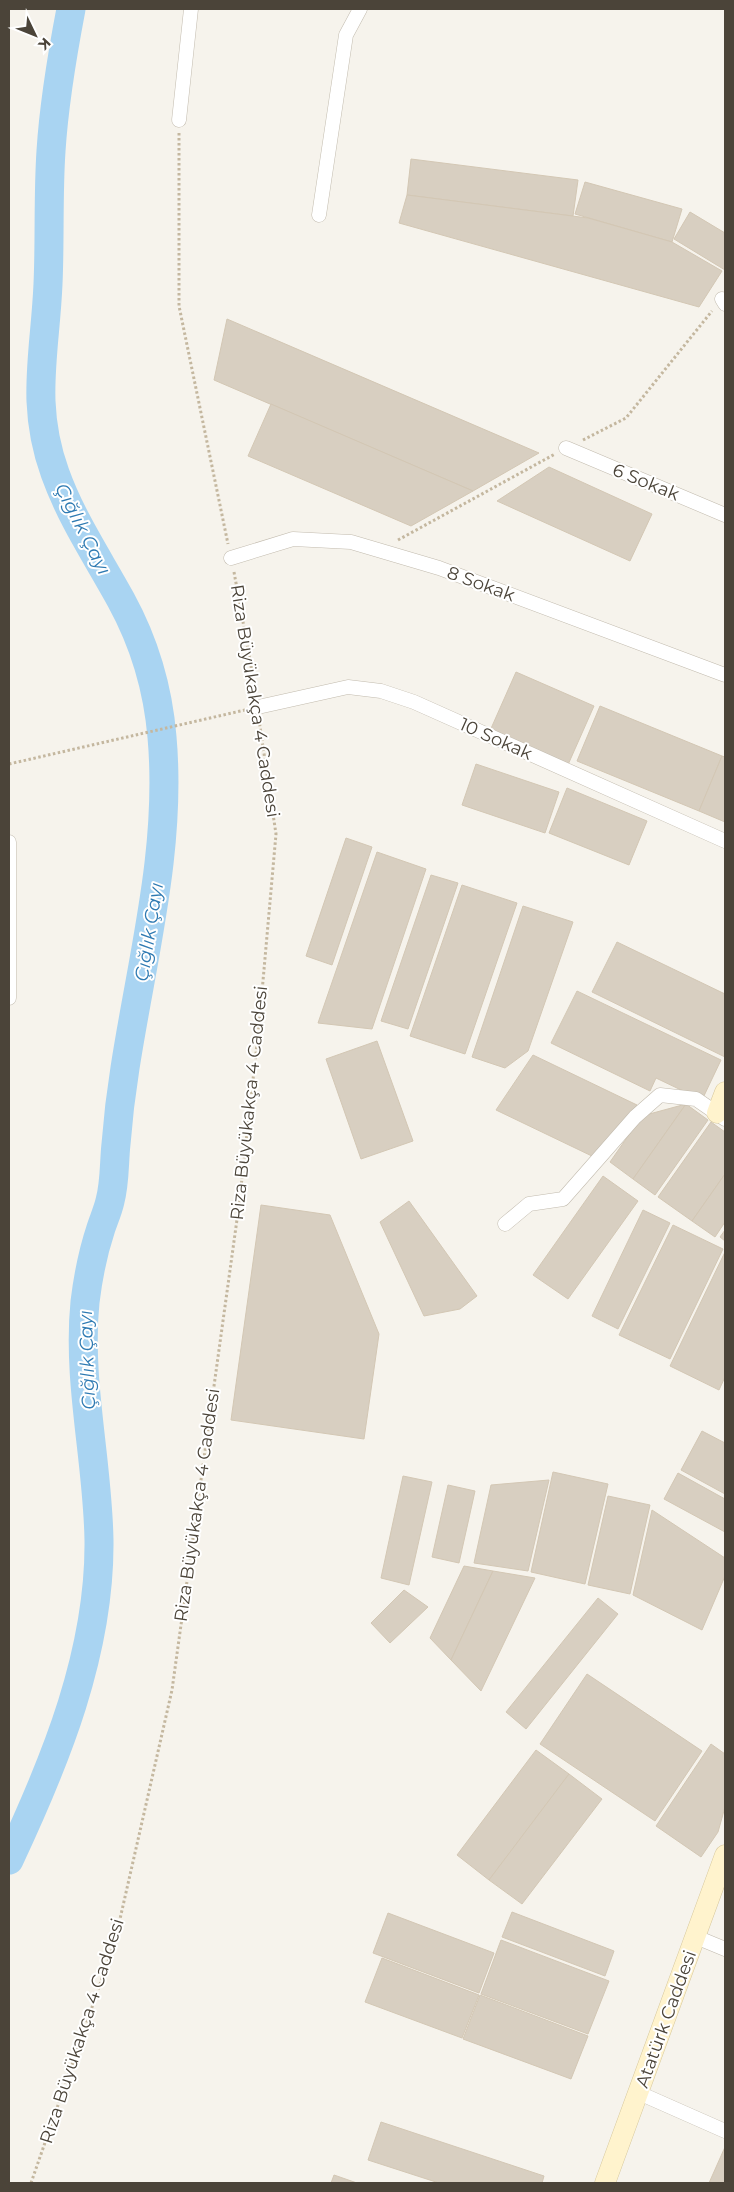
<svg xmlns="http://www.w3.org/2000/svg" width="734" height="2192" font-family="Montserrat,sans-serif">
  <rect width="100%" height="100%" fill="#f6f3ec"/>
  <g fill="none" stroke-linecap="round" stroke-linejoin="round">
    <path stroke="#a9d4f2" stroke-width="29" d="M9,1860C56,1760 100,1652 99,1541C98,1461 77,1382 85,1302C88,1277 93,1252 101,1228C104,1219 108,1210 110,1201C115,1183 114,1162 116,1144C118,1118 121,1093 125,1068C142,958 172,849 162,737C158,689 144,642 121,600C98,558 71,518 55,473C30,404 45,354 48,284C50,240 48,195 51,151C54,103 62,56 71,9"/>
  </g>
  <g fill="#d8cfc1" stroke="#d3c7b4">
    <polygon points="411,159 578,180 573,216 407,195"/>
    <polygon points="585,182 682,209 672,242 575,214"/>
    <polygon points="407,195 588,218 672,242 722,271 699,307 399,223"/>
    <polygon points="690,212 725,233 725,270 674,239"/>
    <polygon points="227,319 539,453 473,491 214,380"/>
    <polygon points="271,404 473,491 411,526 248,456"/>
    <polygon points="549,467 652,514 630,561 497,501"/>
    <polygon points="516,672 594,706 567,767 489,733"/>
    <polygon points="600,706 722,756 699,811 577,761"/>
    <polygon points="722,756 725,757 725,822 699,811"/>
    <polygon points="476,764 559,792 545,833 462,805"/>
    <polygon points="567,788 647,821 629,865 549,833"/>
    <polygon points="346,838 372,847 332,965 306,956"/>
    <polygon points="377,852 426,869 372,1029 318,1023"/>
    <polygon points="431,875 458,883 408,1029 381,1021"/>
    <polygon points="462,885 517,903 465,1054 410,1036"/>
    <polygon points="523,906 573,922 528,1051 505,1068 472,1057"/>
    <polygon points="617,942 725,994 725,1057 592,992"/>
    <polygon points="577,991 721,1060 702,1100 656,1078 650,1091 551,1043"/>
    <polygon points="377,1041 413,1141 361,1159 326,1059"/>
    <polygon points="533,1055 637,1105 596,1158 496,1110"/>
    <polygon points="686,1104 633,1179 610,1162 642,1116"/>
    <polygon points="686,1104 708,1120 655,1195 633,1179"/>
    <polygon points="711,1122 725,1132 725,1174 692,1221 658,1197"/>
    <polygon points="725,1174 725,1222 715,1237 692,1221"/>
    <polygon points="603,1176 638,1201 568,1299 533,1275"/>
    <polygon points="409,1201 477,1296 460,1309 424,1316 380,1222"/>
    <polygon points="261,1205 330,1215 379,1334 364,1439 231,1420"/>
    <polygon points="643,1210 670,1223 618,1329 592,1316"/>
    <polygon points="673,1225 723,1249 670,1359 619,1335"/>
    <polygon points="725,1230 725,1241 720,1237"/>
    <polygon points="725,1252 725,1377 719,1390 670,1366"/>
    <polygon points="702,1431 725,1443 725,1494 681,1470"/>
    <polygon points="553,1472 608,1484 585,1584 531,1572"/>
    <polygon points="678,1473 725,1499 725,1532 664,1499"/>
    <polygon points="403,1476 432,1482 409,1585 381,1578"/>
    <polygon points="549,1480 528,1571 474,1563 491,1485"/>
    <polygon points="448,1485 475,1491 459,1563 432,1557"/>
    <polygon points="608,1496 650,1505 630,1594 588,1585"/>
    <polygon points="652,1510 725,1558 725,1576 702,1630 633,1595"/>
    <polygon points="464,1566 493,1571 451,1660 430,1638"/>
    <polygon points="493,1571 535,1578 481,1691 451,1660"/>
    <polygon points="404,1590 428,1607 390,1643 371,1623"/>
    <polygon points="598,1598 618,1614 526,1729 506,1712"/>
    <polygon points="587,1674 702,1751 655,1821 540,1744"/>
    <polygon points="711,1744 725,1754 725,1807 718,1832 701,1857 656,1826"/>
    <polygon points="536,1750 569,1774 489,1880 457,1855"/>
    <polygon points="569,1774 602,1799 522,1904 489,1880"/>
    <polygon points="512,1912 614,1951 605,1976 502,1937"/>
    <polygon points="388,1913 494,1953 479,1993 373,1953"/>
    <polygon points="501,1940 609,1981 588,2034 481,1994"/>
    <polygon points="382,1958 479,1995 462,2038 365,2002"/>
    <polygon points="480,1995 588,2036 571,2079 463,2039"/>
    <polygon points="381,2122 544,2176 542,2183 439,2183 368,2160"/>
    <polygon points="725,2147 725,2183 709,2183"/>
    <polygon points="334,2175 357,2183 331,2183"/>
  </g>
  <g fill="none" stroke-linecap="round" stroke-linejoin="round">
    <g stroke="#c2bbae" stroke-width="15">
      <g id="street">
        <polyline points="179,120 191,9"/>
        <polyline points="319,215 346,35 360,9"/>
        <polyline points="722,299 725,304"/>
        <polyline points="566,448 725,515"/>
        <polyline points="231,558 293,539 351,542 439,568 725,675"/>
        <polyline points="258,707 348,687 381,691 414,702 725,841"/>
        <polyline points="9,842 9,998"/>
        <polyline points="505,1224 529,1204 563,1199 635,1117 660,1095 696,1099 725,1119"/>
        <polyline points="696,1937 725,1949"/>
        <polyline points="639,2093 725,2131"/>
      </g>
    </g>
    <g stroke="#d6c79b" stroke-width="21">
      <g id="secondary">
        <polyline points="717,1113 725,1092"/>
        <polyline points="605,2183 725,1855"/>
      </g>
    </g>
    <g stroke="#c4b79f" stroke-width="3" stroke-dasharray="2.5 2.5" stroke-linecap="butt">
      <polyline points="179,133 179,306 228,544"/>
      <polyline points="583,440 626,418 712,311"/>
      <polyline points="398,540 555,454"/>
      <polyline points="234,572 256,694"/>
      <polyline points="9,764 245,710"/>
      <polyline points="31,2183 115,1941 172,1690 239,1205 259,1026 276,834 259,720"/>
    </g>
    <use href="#street" stroke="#fff" stroke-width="14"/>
    <use href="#secondary" stroke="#fff3cd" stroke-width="20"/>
  </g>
  <g text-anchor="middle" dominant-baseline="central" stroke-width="4" stroke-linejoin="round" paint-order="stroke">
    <g font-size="18" fill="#4b4439" stroke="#fff">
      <text transform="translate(646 482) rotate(22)">6 Sokak</text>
      <text transform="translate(481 584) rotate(20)">8 Sokak</text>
      <text transform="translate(255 701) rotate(81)">Riza Büyükakça 4 Caddesi</text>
      <text transform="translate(496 739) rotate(24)">10 Sokak</text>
      <text transform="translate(249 1103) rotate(-84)">Riza Büyükakça 4 Caddesi</text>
      <text transform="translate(197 1505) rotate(-82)">Riza Büyükakça 4 Caddesi</text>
      <text transform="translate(666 2019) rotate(-70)">Atatürk Caddesi</text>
      <text transform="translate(82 2031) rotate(-72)">Riza Büyükakça 4 Caddesi</text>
    </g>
    <g font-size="19" font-style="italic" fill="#2e7ab2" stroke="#fff">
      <text transform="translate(83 529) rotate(63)">Çığlık Çayı</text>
      <text transform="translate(149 932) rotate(-81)">Çığlık Çayı</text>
      <text transform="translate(87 1360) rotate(-92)">Çığlık Çayı</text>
    </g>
  </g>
  <rect width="734" height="2192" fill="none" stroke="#4b4439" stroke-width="20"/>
  <g transform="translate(35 35) rotate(133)" stroke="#ffffff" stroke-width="4" paint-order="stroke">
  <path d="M0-4L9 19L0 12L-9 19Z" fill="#4b4439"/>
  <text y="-8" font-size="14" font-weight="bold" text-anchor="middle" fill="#4b4439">K</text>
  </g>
</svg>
